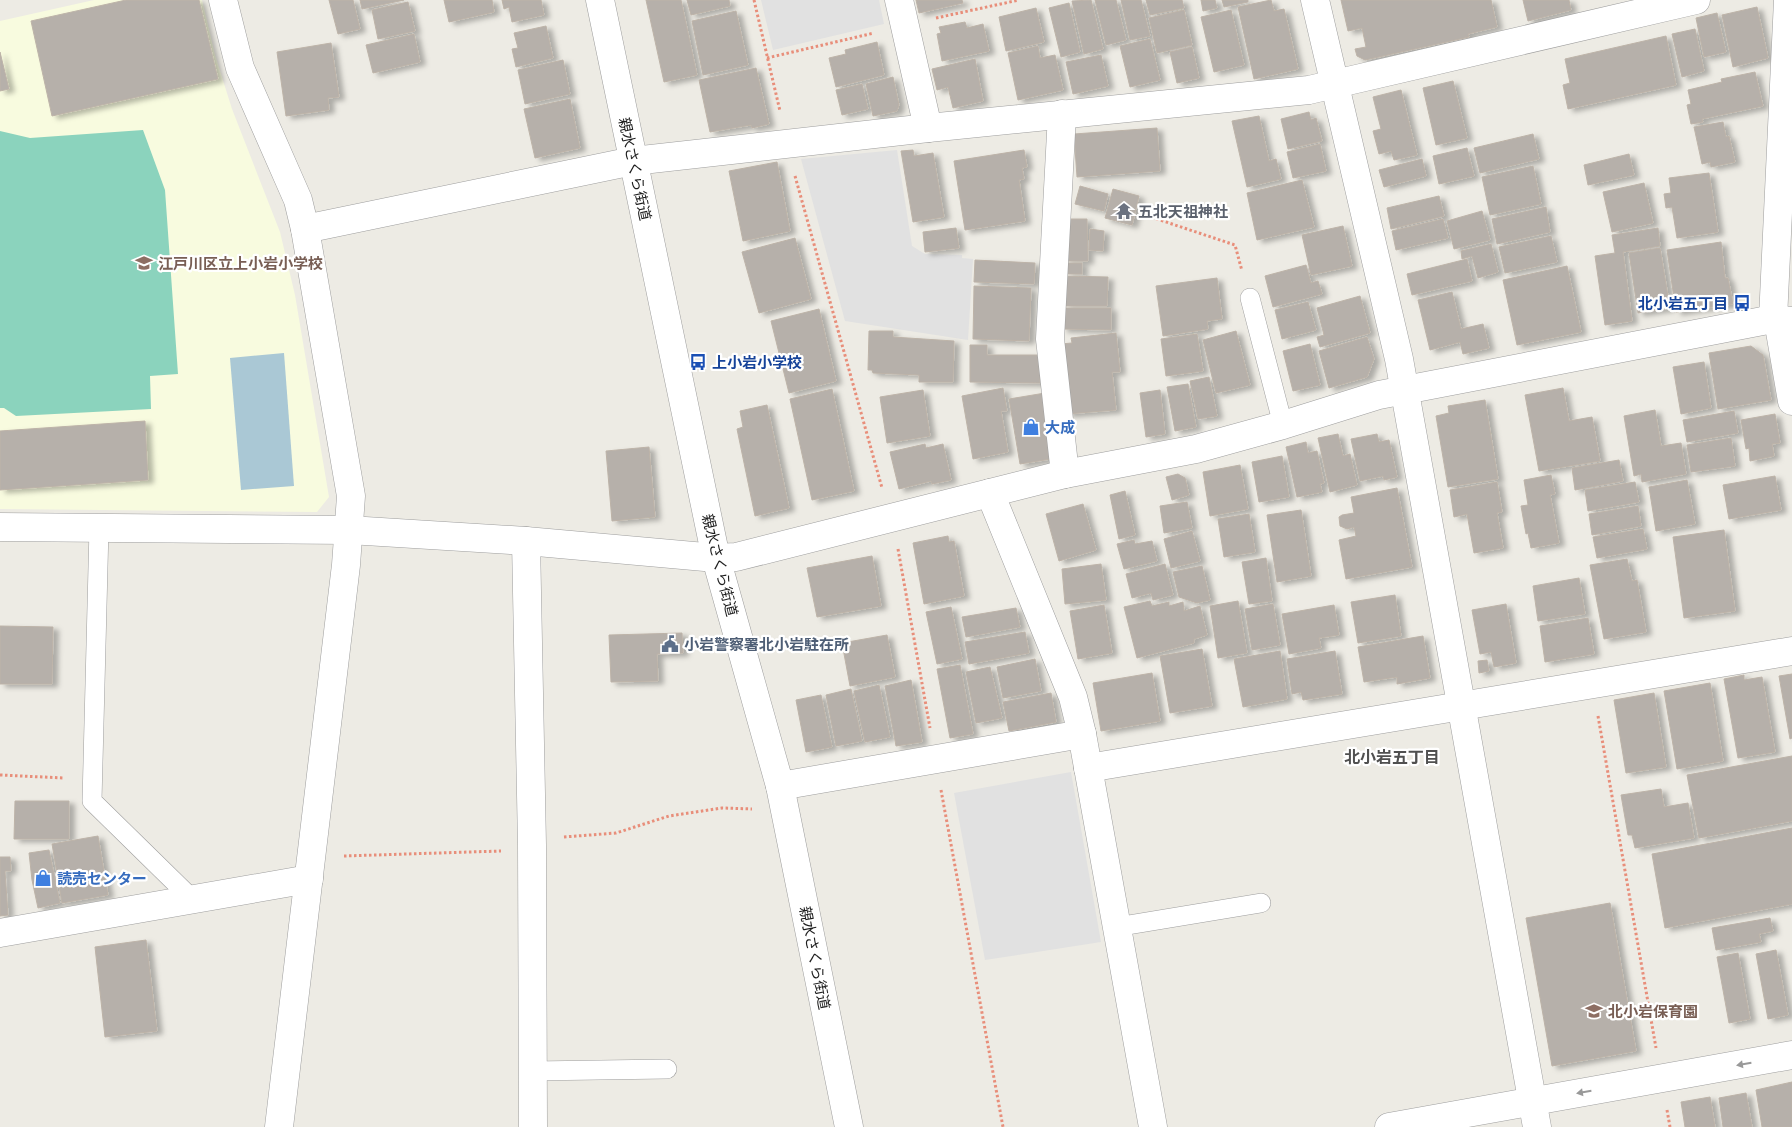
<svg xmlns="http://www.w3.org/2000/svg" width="1792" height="1127" font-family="'Archivo Narrow','Noto Sans JP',sans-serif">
  <defs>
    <filter id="shadow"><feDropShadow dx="5.5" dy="3" stdDeviation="2.5" flood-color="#0004"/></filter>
  </defs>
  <rect width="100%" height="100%" fill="#edebe4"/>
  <polygon fill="#f8fbdf" points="94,0 202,0 215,55 232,109 280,232 295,295 329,497 317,512 0,509 0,21"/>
  <polygon fill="#8bd3bd" points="143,130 165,190 178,374 150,376 151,409 16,416 4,408 0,408 0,131 30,138"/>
  <g fill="#e1e1e1">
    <polygon points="761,0 879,0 884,24 773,50"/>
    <polygon points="897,150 912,246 925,254 962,255 962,258 973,259 968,340 845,321 801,159"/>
    <polygon points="1071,772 1101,942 985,960 954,793"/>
  </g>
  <polygon fill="#aac8d5" points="284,353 294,486 241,490 230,358"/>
  <g fill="#b6b0aa" stroke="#bdb3a8" filter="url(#shadow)">
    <polygon points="126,0 199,0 218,79 52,116 31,21"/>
    <polygon points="329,0 353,0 360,29 338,34"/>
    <polygon points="360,0 404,0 362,9"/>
    <polygon points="444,0 492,0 494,12 449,22"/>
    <polygon points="502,0 541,0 544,15 512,22 509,7 504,9"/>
    <polygon points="646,0 681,0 697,75 664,82"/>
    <polygon points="687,0 729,0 730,6 691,15"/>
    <polygon points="916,0 962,0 963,3 919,13"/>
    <polygon points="1091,0 1103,49 1084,54 1072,1"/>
    <polygon points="1095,0 1116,0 1126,40 1106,45"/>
    <polygon points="1121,0 1141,0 1150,36 1130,40"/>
    <polygon points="1146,0 1182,0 1184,8 1150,15"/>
    <polygon points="1201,0 1215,0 1217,8 1203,11"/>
    <polygon points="1222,0 1248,0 1248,2 1224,7"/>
    <polygon points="1271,0 1274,11 1284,9 1298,69 1254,79 1238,7"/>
    <polygon points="1341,0 1491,0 1497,27 1468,34 1469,37 1365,60 1357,56 1355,49 1366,47 1362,28 1348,31"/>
    <polygon points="1523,0 1569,0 1571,10 1528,21"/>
    <polygon points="408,2 415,31 378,39 372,10"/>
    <polygon points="1069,3 1080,52 1061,57 1049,8"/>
    <polygon points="1757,7 1768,58 1733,67 1722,15"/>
    <polygon points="1036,8 1044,42 1006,51 999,17"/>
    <polygon points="1184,10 1192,45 1157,53 1149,18"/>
    <polygon points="1231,10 1244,65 1214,72 1201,17"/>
    <polygon points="736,11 748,65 703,75 692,21"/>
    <polygon points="1717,13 1726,52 1704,57 1696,18"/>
    <polygon points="965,22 967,28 983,24 989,51 942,61 937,34 941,33 939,27"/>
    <polygon points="546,26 553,58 516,67 512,49 518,48 514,33"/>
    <polygon points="1695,29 1704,71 1682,77 1672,34"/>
    <polygon points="414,34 420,62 373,73 366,45"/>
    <polygon points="1666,36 1676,85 1568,109 1563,85 1570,83 1565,59"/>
    <polygon points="1150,39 1160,80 1130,87 1120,46"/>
    <polygon points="877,42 884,75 836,87 829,58 846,54 845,50"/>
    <polygon points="331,43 339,97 328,98 329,110 286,116 277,52"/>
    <polygon points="1038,46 1040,58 1055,55 1063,90 1018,100 1008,53"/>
    <polygon points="1192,47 1199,78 1177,83 1170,52"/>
    <polygon points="0,52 9,89 0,91"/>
    <polygon points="1101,55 1108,86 1073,94 1066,62"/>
    <polygon points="975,59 983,101 953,108 948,87 937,90 932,69"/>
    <polygon points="563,60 570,94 525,104 518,70"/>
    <polygon points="756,68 769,124 752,128 751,125 710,132 699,80"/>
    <polygon points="1755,72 1763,106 1702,119 1703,122 1691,124 1687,105 1691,104 1688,90 1722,82 1721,79"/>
    <polygon points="893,77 899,105 897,111 873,116 866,84"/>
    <polygon points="1453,81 1467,138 1436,145 1423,88"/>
    <polygon points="862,84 868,109 842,115 836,90"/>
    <polygon points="1401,90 1417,155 1394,160 1391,151 1379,154 1373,131 1381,129 1373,97"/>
    <polygon points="570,99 580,148 535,158 524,109"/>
    <polygon points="1309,112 1311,120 1316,118 1322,141 1288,149 1281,119"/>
    <polygon points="1259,116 1269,161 1276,159 1281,179 1247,187 1232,121"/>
    <polygon points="1723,122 1726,137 1729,136 1735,162 1711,167 1710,162 1702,164 1694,127"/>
    <polygon points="1157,128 1160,171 1077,177 1074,134"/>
    <polygon points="1533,134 1539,159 1480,173 1474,148"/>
    <polygon points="1320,144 1326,171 1293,178 1287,152"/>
    <polygon points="1467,148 1474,176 1439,184 1433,156"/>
    <polygon points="913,150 914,156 933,153 944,217 913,222 901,151"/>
    <polygon points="1024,150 1027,167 1022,168 1024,179 1019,180 1025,221 965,230 954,161"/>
    <polygon points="1629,154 1634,175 1588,185 1584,165"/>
    <polygon points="1422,159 1426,176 1384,187 1379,170"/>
    <polygon points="777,162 790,231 743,241 729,171"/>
    <polygon points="1533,166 1541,204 1490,215 1482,177"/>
    <polygon points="1709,173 1718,232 1677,238 1672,207 1666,208 1664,194 1671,193 1669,178"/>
    <polygon points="1302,180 1314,227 1257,240 1247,193"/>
    <polygon points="1644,183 1653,223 1612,232 1603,192"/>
    <polygon points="1080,186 1108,194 1104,211 1075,204"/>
    <polygon points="1113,189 1139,196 1132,225 1105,218"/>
    <polygon points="1439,196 1444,216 1391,229 1387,208"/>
    <polygon points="1546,207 1550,232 1497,244 1492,219"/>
    <polygon points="1482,211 1490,240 1454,249 1447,221"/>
    <polygon points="1065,219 1087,219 1088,261 1065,261"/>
    <polygon points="1443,219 1448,238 1396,250 1392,231"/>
    <polygon points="1343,226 1352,266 1311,275 1302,235"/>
    <polygon points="956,228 959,248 925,252 923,232"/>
    <polygon points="1658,228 1660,246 1623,252 1632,321 1605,325 1595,256 1615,253 1612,235"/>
    <polygon points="1090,229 1104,231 1103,251 1089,250"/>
    <polygon points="1551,236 1557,262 1505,273 1499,247"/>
    <polygon points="795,238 811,299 759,313 742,252"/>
    <polygon points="1721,242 1725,278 1728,278 1733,304 1676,312 1667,250"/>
    <polygon points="1491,244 1498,272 1478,278 1472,256 1462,259 1461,251"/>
    <polygon points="1660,248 1670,308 1638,313 1629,253"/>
    <polygon points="1467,259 1472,281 1412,295 1407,274"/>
    <polygon points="975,260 1035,263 1034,284 974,282"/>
    <rect x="1067" y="263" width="15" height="11"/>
    <polygon points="1306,265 1311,283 1318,281 1322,294 1273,307 1265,276"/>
    <polygon points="1567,266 1581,332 1517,345 1503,280"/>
    <polygon points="1065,276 1108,277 1107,306 1065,306"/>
    <polygon points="1217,278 1222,319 1207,321 1208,329 1163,336 1156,286"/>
    <polygon points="974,286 1031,288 1029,341 973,339"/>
    <polygon points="1452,292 1461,329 1483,324 1489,348 1463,354 1460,342 1430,350 1418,300"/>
    <polygon points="1360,296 1370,333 1320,347 1317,337 1324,335 1317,308"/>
    <polygon points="1308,302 1316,330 1282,339 1275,310"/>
    <polygon points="1062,308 1111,308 1111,330 1062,329"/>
    <polygon points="819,309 836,381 789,393 771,321"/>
    <polygon points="869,331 893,331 893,337 954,341 953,382 919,382 919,375 873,373 872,370 868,370"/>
    <polygon points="1236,331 1250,385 1216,393 1203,340"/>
    <polygon points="1116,333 1120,372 1112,372 1116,410 1067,414 1060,344 1072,343 1071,338"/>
    <polygon points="1197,334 1203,371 1166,376 1161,339"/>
    <polygon points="1367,337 1374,359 1367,377 1329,388 1319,351"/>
    <polygon points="1310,344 1320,385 1293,391 1283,351"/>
    <polygon points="970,345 987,345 987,355 1040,355 1040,383 970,382"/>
    <polygon points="1751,346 1763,355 1771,400 1718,409 1709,353"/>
    <polygon points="1704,362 1711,408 1681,414 1673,367"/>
    <polygon points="1209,377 1217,416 1198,419 1190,381"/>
    <polygon points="1188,384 1196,427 1175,431 1167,387"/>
    <polygon points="1003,388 1007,411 1001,411 1008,452 973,459 962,396"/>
    <polygon points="1563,388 1569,421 1592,417 1600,461 1539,471 1525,395"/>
    <polygon points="832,389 854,491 812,500 790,399"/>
    <polygon points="923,390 930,436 887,443 880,397"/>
    <polygon points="1160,390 1165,434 1146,437 1140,393"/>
    <polygon points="1045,393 1048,411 1044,412 1051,459 1020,464 1009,399"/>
    <polygon points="1485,400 1498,479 1448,487 1436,416 1449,413 1448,406"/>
    <polygon points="767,405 789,508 755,516 737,429 743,427 740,411"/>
    <polygon points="1655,410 1661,446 1681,443 1686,474 1642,482 1641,474 1634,476 1624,416"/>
    <polygon points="1734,411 1738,433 1687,442 1683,420"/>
    <polygon points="1775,414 1780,443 1772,444 1774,456 1750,461 1749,448 1746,449 1741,420"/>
    <polygon points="145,421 148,480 0,490 0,431"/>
    <polygon points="1338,434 1343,456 1350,454 1357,485 1330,492 1318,438"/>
    <polygon points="1377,434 1379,442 1389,440 1397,477 1384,480 1383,476 1360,481 1351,439"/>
    <polygon points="1731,438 1735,466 1691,472 1687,445"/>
    <polygon points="1306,442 1308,453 1317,451 1324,483 1320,484 1322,492 1297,497 1286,447"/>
    <polygon points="925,444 926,448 943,444 951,480 932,484 931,481 899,489 890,452"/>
    <polygon points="649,447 655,517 612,521 606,451"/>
    <polygon points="1282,456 1289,497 1259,502 1252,462"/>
    <polygon points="1619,460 1623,481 1575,490 1572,468"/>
    <polygon points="1240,465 1248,509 1210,516 1203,472"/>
    <polygon points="1178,474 1185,478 1189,495 1172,500 1166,477"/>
    <polygon points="1551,475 1555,494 1550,495 1559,543 1531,548 1528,533 1526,534 1521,506 1528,505 1524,480"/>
    <polygon points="1775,476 1781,510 1729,519 1723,485"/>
    <polygon points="1687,480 1695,524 1656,531 1649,487"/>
    <polygon points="1497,482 1502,512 1497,513 1503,548 1474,553 1467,514 1454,517 1450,490"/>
    <polygon points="1635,482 1639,502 1588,511 1585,490"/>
    <polygon points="1397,488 1412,567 1346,579 1339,540 1356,536 1354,527 1347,529 1340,526 1339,517 1342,515 1354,513 1351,497"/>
    <polygon points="1125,491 1135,535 1119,539 1110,495"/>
    <polygon points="1187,502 1192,528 1164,533 1160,506"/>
    <polygon points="1083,504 1096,550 1059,561 1046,514"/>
    <polygon points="1638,506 1641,526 1592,535 1589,514"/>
    <polygon points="1301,510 1311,576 1277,582 1267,515"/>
    <polygon points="1249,514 1255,552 1224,557 1218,519"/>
    <polygon points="1643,529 1647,549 1597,558 1593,537"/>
    <polygon points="1724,530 1735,611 1684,618 1673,537"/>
    <polygon points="1192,531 1200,561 1171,568 1164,539"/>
    <polygon points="948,536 949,542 954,541 964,596 924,604 913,543"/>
    <polygon points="1134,540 1135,544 1152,541 1157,561 1124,569 1117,544"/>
    <polygon points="872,556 881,606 817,617 807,568"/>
    <polygon points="1266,558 1272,601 1249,604 1242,562"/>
    <polygon points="1627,559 1632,581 1637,580 1646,632 1604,639 1590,565"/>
    <polygon points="1101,564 1106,600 1065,604 1062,569"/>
    <polygon points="1165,564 1173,595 1153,600 1151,593 1132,598 1126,574"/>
    <polygon points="1202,566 1210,600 1197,603 1179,597 1173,572"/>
    <polygon points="1579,578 1585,614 1538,621 1533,586"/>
    <polygon points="1395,595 1401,636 1358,643 1351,602"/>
    <polygon points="1150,601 1152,606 1169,602 1169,606 1183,602 1184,611 1200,606 1207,635 1194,639 1194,643 1137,658 1124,607"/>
    <polygon points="1238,601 1247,653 1218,658 1210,606"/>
    <polygon points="1273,604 1280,645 1252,650 1245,609"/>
    <polygon points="1506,604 1516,663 1494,667 1491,652 1480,654 1472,610"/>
    <polygon points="1104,605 1112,653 1078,659 1070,611"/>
    <polygon points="1334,605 1339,635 1319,638 1321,648 1289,654 1282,614"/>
    <polygon points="951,607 962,659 937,664 926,612"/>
    <polygon points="1016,608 1020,627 966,637 962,617"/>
    <polygon points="1588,618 1594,654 1545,662 1540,626"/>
    <polygon points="0,626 53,627 52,684 0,684"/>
    <polygon points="1025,632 1029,653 969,664 965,642"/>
    <polygon points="682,633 683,653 657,654 658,681 611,682 609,635"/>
    <polygon points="887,635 895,677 850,686 842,643"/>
    <polygon points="1423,636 1430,678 1397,684 1397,677 1364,682 1358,647"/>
    <polygon points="1202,649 1212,706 1170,713 1160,656"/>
    <polygon points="1280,651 1287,699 1243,707 1234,659"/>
    <polygon points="1335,651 1342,694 1303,700 1301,692 1292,694 1287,659"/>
    <polygon points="1035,659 1041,691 1003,698 997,667"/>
    <polygon points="1487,660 1489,671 1479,673 1478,661"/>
    <polygon points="960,665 973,734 950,738 937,669"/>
    <polygon points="990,667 1002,718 976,723 966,672"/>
    <polygon points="1152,673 1160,721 1101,731 1093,683"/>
    <polygon points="1792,674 1792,738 1790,739 1779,676"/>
    <polygon points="1744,675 1744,680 1762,677 1775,752 1738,758 1724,679"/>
    <polygon points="911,680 922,742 896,746 885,686"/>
    <polygon points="1710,683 1723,761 1677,769 1664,691"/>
    <polygon points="879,685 890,737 865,742 854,691"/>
    <polygon points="851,689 862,741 836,746 826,695"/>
    <polygon points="1051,693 1056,722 1009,731 1003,702"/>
    <polygon points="1654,693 1666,767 1626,773 1614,700"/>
    <polygon points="821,695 832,747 806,752 796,700"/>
    <polygon points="1792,756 1792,821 1699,838 1687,775"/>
    <polygon points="1661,789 1664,807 1688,803 1694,838 1635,848 1632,835 1628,835 1621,795"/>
    <polygon points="15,801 69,801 69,839 14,839"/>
    <polygon points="1792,828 1792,904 1665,928 1652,854"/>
    <polygon points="98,836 108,895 62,903 52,844"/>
    <polygon points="49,850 60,903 38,908 32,880 29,853"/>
    <polygon points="0,857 10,857 11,871 5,871 8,915 0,916"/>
    <polygon points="1610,903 1636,1051 1552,1066 1526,918"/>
    <polygon points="1770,918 1773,931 1759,934 1761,942 1716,950 1712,928"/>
    <polygon points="146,940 157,1031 105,1037 95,947"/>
    <polygon points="1776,950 1788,1015 1768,1019 1756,954"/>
    <polygon points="1738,953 1750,1019 1729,1023 1717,957"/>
    <polygon points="1792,1082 1792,1127 1762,1127 1756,1090"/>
    <polygon points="1746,1093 1752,1127 1723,1127 1719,1098"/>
    <polygon points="1710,1097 1715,1127 1685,1127 1681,1102"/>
  </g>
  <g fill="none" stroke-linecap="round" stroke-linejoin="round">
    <g stroke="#9e9e9e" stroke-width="20">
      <g id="service">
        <polyline points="1250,298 1283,425"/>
        <polyline points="99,528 92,801 192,899"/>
        <polyline points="1116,927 1261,903"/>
        <polyline points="533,1071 667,1069"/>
      </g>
    </g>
    <g stroke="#9e9e9e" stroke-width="29">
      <g id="minor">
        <polyline points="899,0 928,128"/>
        <polyline points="1315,0 1399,359 1537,1127"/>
        <polyline points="1062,114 1050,339 1065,474"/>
        <polyline points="305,229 633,161 928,128 1309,90 1696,0"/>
        <polyline points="1773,319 1788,0"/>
        <polyline points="1778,320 1792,401"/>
        <polyline points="990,493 1073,697 1082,734 1153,1127"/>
        <polyline points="526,541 532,845 533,1127"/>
        <polyline points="1088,768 1792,651"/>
        <polyline points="780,786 1082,734"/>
        <polyline points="0,933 309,879"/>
        <polyline points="1389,1127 1792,1055"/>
      </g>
    </g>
    <g stroke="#9e9e9e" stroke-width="29">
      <g id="tertiary">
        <polyline points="223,0 240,68 298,200 305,229 351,496 346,565 279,1127"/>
        <polyline points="600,0 716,558 780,786 849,1127"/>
        <polyline points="0,527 349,530 526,541 716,558 736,557 1065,474 1196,449 1283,425 1379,395 1773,319 1792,321"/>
      </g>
    </g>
    <g stroke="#e88e7a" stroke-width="3" stroke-dasharray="2.5 2.5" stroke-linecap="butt">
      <polyline points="754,0 780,111"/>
      <polyline points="936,18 1019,0"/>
      <polyline points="767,58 874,33"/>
      <polyline points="795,176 882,488"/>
      <polyline points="1142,214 1235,245 1242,271"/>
      <polyline points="898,549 930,728"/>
      <polyline points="1598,716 1656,1048"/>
      <polyline points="0,775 64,778"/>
      <polyline points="941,790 1003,1127"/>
      <polyline points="564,837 616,833 669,816 722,808 752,809"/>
      <polyline points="344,856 501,851"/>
      <polyline points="1667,1110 1670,1127"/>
    </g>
    <use href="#service" stroke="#fff" stroke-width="19"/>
    <use href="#minor" stroke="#fff" stroke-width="28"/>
    <use href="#tertiary" stroke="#fff" stroke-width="28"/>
  </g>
  <defs><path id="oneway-solid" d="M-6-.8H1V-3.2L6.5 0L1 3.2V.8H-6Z" transform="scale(1.25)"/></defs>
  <g fill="#999">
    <use href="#oneway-solid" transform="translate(1744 1064) rotate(170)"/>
    <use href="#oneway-solid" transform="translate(1584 1092) rotate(170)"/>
  </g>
  <defs>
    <g id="temple-bare" transform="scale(1.35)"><path d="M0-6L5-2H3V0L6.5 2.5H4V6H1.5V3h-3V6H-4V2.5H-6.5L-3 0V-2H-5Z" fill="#6b7280" stroke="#fff" stroke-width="2.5" paint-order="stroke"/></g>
    <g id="school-bare" transform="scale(1.35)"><path d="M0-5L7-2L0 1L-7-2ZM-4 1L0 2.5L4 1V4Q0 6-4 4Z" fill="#8d6e63" stroke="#fff" stroke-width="2.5" paint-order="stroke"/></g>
    <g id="bus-bare" transform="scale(1.35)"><path d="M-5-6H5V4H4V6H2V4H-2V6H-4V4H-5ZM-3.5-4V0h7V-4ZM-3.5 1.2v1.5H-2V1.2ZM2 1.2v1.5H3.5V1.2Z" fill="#1a4fb4" stroke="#fff" stroke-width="2.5" paint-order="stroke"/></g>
    <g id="shop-bare" transform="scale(1.35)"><path d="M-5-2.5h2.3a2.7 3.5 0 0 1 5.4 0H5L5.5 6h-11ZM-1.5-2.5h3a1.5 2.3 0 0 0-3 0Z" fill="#3f7fe0" stroke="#fff" stroke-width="2.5" paint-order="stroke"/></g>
    <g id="civic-bare" transform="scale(1.35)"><path d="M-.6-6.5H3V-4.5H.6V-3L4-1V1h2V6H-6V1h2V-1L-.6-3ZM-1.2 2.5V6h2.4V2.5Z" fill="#5c6f8a" stroke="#fff" stroke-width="2.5" paint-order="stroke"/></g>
  </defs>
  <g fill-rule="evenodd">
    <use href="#temple-bare" x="1124" y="211"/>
    <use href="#school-bare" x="144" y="263"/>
    <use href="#bus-bare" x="1742" y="303"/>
    <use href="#bus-bare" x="698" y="362"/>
    <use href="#shop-bare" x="1031" y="427"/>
    <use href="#civic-bare" x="670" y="644"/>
    <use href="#shop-bare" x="43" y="878"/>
    <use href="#school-bare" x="1594" y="1011"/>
  </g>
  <g text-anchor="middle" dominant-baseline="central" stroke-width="4.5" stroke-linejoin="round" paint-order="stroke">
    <g font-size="15" fill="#1d1d1d" stroke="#fff">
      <text transform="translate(635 169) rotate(78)">親水さくら街道</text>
      <text transform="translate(720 565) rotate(76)">親水さくら街道</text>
      <text transform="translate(815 958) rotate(79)">親水さくら街道</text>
    </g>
    <g font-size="15" font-weight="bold" fill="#5b616d" stroke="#fff" text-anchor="start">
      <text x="1138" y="211">五北天祖神社</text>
    </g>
    <g font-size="15" font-weight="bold" fill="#785e54" stroke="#fff" text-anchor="start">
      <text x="158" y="263">江戸川区立上小岩小学校</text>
      <text x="1608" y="1011">北小岩保育園</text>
    </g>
    <g font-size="15" font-weight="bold" fill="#164399" stroke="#fff" text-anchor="end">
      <text x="1728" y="303">北小岩五丁目</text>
      <text x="712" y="362" text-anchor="start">上小岩小学校</text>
    </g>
    <g font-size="15" font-weight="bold" fill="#366cbe" stroke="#fff" text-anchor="start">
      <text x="1045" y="427">大成</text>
      <text x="57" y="878">読売センター</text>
    </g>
    <g font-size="15" font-weight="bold" fill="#4e5e75" stroke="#fff" text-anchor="start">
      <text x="684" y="644">小岩警察署北小岩駐在所</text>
    </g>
    <g font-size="16" font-weight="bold" fill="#505050" stroke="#fff">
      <text x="1392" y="757">北小岩五丁目</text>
    </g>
  </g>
</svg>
